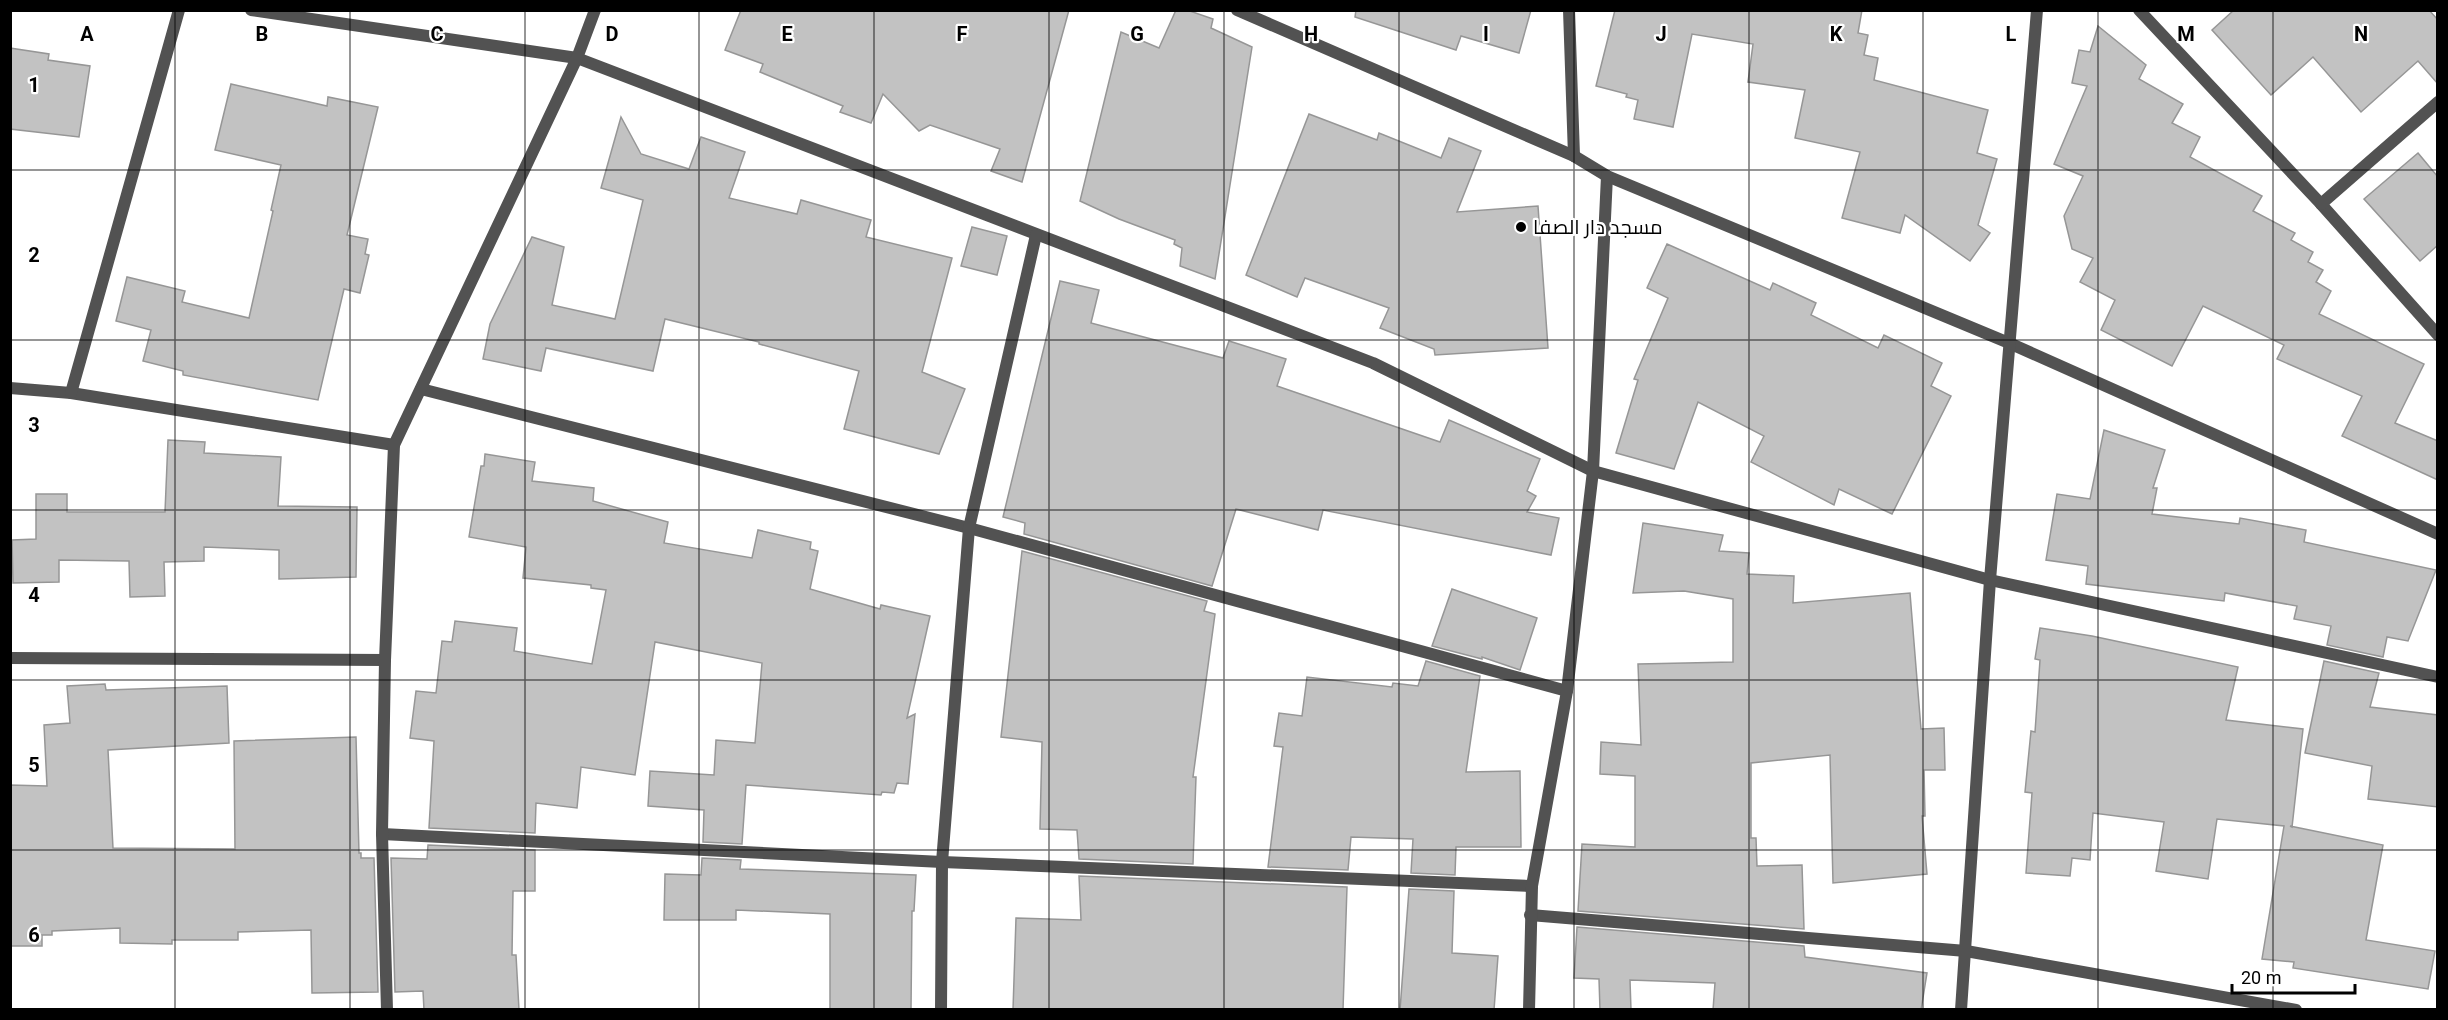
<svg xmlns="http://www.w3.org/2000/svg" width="2448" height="1020" font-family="Roboto,Cairo,sans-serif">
  <rect width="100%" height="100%" fill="#fff"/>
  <g fill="#c2c2c2" stroke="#969696" stroke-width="1.5">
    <polygon points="741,10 1069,10 1022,182 991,171 1000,149 930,125 919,131 883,94 871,123 840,112 843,106 760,72 763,64 725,50"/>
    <polygon points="1176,10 1187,10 1213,19 1211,28 1252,47 1215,279 1180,266 1182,248 1174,244 1175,240 1119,219 1080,201 1121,32 1159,48"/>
    <polygon points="1356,10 1531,10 1519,53 1461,36 1456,50 1355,17"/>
    <polygon points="1615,10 1862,10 1858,33 1868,35 1864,55 1878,58 1874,80 1988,110 1977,153 1997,159 1978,225 1990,233 1970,261 1905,215 1900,233 1842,218 1860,152 1795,138 1805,90 1748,82 1753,44 1692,34 1673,127 1634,119 1638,100 1626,97 1627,94 1596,86"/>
    <polygon points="2234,10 2429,10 2438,20 2438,84 2418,61 2361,112 2313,57 2271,95 2212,30"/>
    <polygon points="2098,26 2146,65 2139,79 2183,104 2172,123 2200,137 2190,157 2262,196 2253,211 2295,233 2291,240 2313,252 2308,262 2323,270 2316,282 2331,291 2319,314 2424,364 2395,423 2438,441 2438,480 2342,436 2362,396 2277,359 2284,345 2203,306 2172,366 2101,330 2115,300 2080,282 2093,258 2072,249 2064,216 2083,176 2054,164 2087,86 2072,83 2079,50 2090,52"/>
    <polygon points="10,48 49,54 48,60 90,66 79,137 10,129"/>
    <polygon points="231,84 327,106 328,97 378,107 347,235 368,239 365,254 369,255 360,293 344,289 318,400 183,375 183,371 143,361 151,330 116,321 127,277 185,291 182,302 249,318 273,211 271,210 281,165 215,150"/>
    <polygon points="1309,114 1377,140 1379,133 1441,158 1449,138 1481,151 1457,212 1538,206 1548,348 1435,355 1434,349 1380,328 1389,308 1305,278 1297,297 1246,275"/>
    <polygon points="621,117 641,154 689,169 701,137 745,152 729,198 797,214 801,200 871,220 866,237 952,258 922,372 965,389 939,454 844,429 859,371 759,344 759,342 665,319 653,371 546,348 541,371 483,359 490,324 532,237 564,247 552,305 615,319 643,200 601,188"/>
    <polygon points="2418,153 2438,177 2438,245 2420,261 2364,199"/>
    <polygon points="972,227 1007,236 997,275 961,266"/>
    <polygon points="1667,244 1770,290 1773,283 1816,303 1811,315 1878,348 1884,335 1942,363 1931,386 1951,396 1892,514 1839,489 1834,505 1751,462 1764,436 1698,402 1674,469 1616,453 1638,380 1634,379 1668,298 1647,288"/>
    <polygon points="1060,281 1099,290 1091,323 1223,358 1229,341 1286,359 1277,386 1440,442 1449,420 1540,459 1527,491 1536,496 1527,512 1559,518 1551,555 1323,510 1318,530 1236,509 1212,586 1024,534 1025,523 1003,517"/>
    <polygon points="2104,430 2165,450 2153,488 2157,488 2152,514 2239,524 2240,518 2306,530 2304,542 2436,570 2408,641 2387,637 2383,657 2327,645 2331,626 2294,619 2297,606 2225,593 2224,601 2086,584 2088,566 2046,560 2057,494 2090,499"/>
    <polygon points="168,440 205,442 204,453 281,457 278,506 357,507 356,577 279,579 279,550 204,547 204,561 164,562 165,596 130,597 129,561 59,560 59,582 13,583 12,540 36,539 36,494 67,494 67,512 165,512"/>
    <polygon points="485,454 535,462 532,481 594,488 593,501 668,522 664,543 752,558 758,530 811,542 810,549 818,551 810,589 880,609 881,605 930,616 907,718 915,714 908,784 897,783 894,793 882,792 881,795 746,785 742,844 703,842 704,810 648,806 650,771 714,775 716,740 755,743 762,663 655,642 635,775 581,767 577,808 536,803 535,833 429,828 434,741 410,738 416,691 436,693 442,641 452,642 455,621 517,628 514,651 592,664 606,590 591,588 591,585 523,578 526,547 469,537 481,466 484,466"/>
    <polygon points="1643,523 1723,535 1719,551 1749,553 1747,574 1794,576 1793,603 1910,593 1921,729 1944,728 1945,770 1924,770 1925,816 1922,816 1927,874 1833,883 1830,755 1751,763 1751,838 1756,838 1757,866 1802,865 1804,929 1578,911 1582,844 1635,847 1635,776 1600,774 1601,742 1641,745 1638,664 1733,662 1733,599 1684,591 1633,593"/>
    <polygon points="1022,551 1207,601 1204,611 1215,614 1193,777 1196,777 1193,864 1079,859 1077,830 1040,829 1042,742 1001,737"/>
    <polygon points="1452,589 1537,618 1520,670 1482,657 1482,659 1432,646"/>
    <polygon points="2040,628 2092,636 2238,667 2226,720 2303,729 2292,827 2290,826 2383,845 2366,940 2435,951 2428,989 2293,968 2294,962 2262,959 2284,826 2217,819 2208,879 2156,871 2164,822 2093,813 2090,860 2072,858 2070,876 2026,873 2032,793 2025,792 2031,731 2035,732 2040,660 2035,659"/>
    <polygon points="1426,661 1480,676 1466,772 1520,771 1521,847 1456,847 1455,875 1411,873 1413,839 1351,837 1348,870 1268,867 1283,747 1274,746 1279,713 1302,716 1307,677 1392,687 1393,683 1418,686"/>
    <polygon points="2324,661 2379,673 2370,707 2438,715 2438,807 2368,799 2372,766 2305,753"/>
    <polygon points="105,684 106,690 227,686 229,743 108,750 113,848 235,849 234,741 356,737 359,853 361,853 361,858 374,858 378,992 312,993 311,930 238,932 238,940 172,940 172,944 120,943 120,928 52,931 52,935 42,935 42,946 10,946 10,785 47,786 44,725 70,723 67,686"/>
    <polygon points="428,845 535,850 535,891 513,891 512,955 516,955 519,1010 424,1010 423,991 395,992 391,858 427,859"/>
    <polygon points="702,858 741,860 740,869 916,875 914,911 912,911 911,1010 830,1010 830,914 736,910 736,920 664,920 665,874 701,875"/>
    <polygon points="1079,876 1347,887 1343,1010 1013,1010 1016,918 1081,920"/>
    <polygon points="1409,889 1454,891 1452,953 1498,956 1494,1010 1400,1010"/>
    <polygon points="1577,927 1804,946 1805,957 1927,973 1921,1010 1713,1010 1715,983 1630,980 1631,1010 1600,1010 1599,979 1574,978"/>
  </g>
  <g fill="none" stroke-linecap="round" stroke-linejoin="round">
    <g stroke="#525252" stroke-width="12">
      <polyline points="251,10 577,58 1373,363 1593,471 1990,580 2438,677"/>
      <polyline points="1237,10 1574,156 1607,176 2009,343 2438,534"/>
      <polyline points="1569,10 1574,156"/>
      <polyline points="2139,10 2321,204 2438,335"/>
      <polyline points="2321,204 2438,102"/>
      <polyline points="10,388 71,393 394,445"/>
      <polyline points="421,389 969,528 1567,691"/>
      <polyline points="71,393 179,10"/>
      <polyline points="10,658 385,660"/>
      <polyline points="382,834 942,862 1532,886"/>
      <polyline points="1530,915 1966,951 2296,1010"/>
      <polyline points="387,1010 382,834 385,660 394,445 577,58 595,10"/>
      <polyline points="941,1010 942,862 969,528 1036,235"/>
      <polyline points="1529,1010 1532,886 1567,691 1593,471 1607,176"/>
      <polyline points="1961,1010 1990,580 2037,10"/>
    </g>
  </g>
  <path fill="none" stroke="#000" stroke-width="1.5" stroke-opacity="0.55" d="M175,10V1010M350,10V1010M525,10V1010M699,10V1010M874,10V1010M1049,10V1010M1224,10V1010M1399,10V1010M1574,10V1010M1749,10V1010M1923,10V1010M2098,10V1010M2273,10V1010M10,170H2438M10,340H2438M10,510H2438M10,680H2438M10,850H2438"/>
  <circle fill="#000" stroke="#fff" stroke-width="2" cx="1521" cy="227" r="6"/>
  <g text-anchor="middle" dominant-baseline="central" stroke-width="4.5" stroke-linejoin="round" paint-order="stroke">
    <g font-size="20" fill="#000" stroke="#fff" text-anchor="start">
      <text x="1533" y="227">مسجد دار الصفا</text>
    </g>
  </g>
  <g font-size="20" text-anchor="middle" font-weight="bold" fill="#000" stroke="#fff" stroke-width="4.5" stroke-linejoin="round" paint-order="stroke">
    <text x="87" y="41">A</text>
    <text x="262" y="41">B</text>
    <text x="437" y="41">C</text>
    <text x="612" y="41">D</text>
    <text x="787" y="41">E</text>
    <text x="962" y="41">F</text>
    <text x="1137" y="41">G</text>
    <text x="1311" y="41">H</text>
    <text x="1486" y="41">I</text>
    <text x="1661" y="41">J</text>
    <text x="1836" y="41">K</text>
    <text x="2011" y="41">L</text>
    <text x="2186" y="41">M</text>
    <text x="2361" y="41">N</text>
    <text x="34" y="92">1</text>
    <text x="34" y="262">2</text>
    <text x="34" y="432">3</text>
    <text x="34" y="602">4</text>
    <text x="34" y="772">5</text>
    <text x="34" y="942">6</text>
  </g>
  <rect width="2448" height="1020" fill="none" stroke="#000000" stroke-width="24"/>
  <path d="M2232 984v9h123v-9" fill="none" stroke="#000000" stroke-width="3"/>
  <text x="2241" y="984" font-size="18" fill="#000000" stroke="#ffffff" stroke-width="4.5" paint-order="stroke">20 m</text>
</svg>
